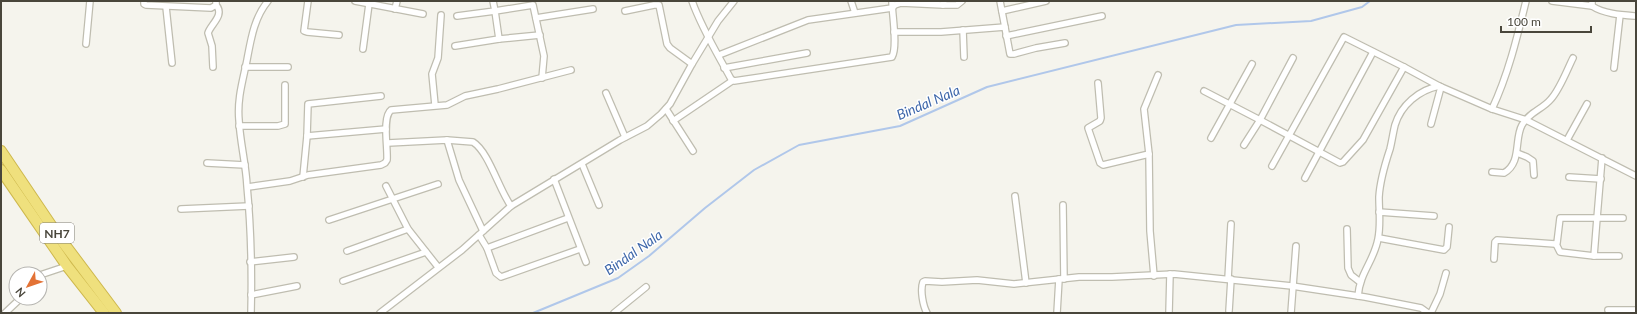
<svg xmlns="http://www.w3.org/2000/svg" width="1637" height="314" font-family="Lato,sans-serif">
  <rect width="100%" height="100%" fill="#f5f4ed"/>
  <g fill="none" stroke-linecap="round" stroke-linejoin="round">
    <polyline stroke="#b0c7ea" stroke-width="2" points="533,313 618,278 649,256 705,208 754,170 799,145 900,126 987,87 1236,25 1311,21 1362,7 1370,1"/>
    <g stroke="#bfbdb0" stroke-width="8">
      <g id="street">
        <polyline points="144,1 144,4 146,5 211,8 216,5 216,1"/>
        <polyline points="308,1 304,31 307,32 339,35"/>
        <polyline points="355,1 423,14"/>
        <path d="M692,1C702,29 717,53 731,79L734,81L892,57C898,46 892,15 892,1"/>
        <polyline points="851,1 855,13"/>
        <polyline points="1000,1 1010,54 1014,54 1036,48 1065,43"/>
        <path d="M1526,1C1517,38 1508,75 1492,109L1526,120L1636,176"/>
        <polyline points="1552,1 1592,6"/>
        <path d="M1592,1V6C1604,14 1622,15 1636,16"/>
        <polyline points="943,5 957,5 962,1"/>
        <polyline points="166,7 172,63"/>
        <polyline points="395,9 397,1"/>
        <polyline points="625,11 654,5 659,5 667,44 670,48 692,64"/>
        <polyline points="1002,11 1046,1"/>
        <polyline points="457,16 495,11 493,1"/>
        <polyline points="536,18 593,9"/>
        <polyline points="963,30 964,57"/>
        <polyline points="894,32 941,32 1005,27"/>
        <polyline points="1006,36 1102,16"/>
        <polyline points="499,39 540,35"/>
        <polyline points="86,44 90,1"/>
        <polyline points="455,46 499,39 495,11 533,5 544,56 542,78"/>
        <polyline points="363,49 369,4"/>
        <polyline points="719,55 808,20 892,8 895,5 901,3 943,5 944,1"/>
        <path d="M213,67L212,46L208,33C211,24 225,15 216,5"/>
        <polyline points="245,67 288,67"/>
        <polyline points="724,68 807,53"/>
        <polyline points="1614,68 1620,15"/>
        <polyline points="1098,83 1101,118 1100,121 1088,128 1100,163 1103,165 1149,154"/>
        <polyline points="1204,91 1260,120 1340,163 1343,162 1363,140 1404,67"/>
        <polyline points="606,93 625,137"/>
        <polyline points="435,105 432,74 438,58 441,15"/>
        <polyline points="666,109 693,151"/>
        <polyline points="673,121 732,81"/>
        <polyline points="1431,124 1441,87"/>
        <polyline points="239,126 278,126 285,124 285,85"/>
        <polyline points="307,136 386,129"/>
        <polyline points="1211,138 1252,64"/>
        <polyline points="447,140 459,180 483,231"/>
        <polyline points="1567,140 1587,104"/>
        <path d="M388,143L447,140L473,142C489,152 499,190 511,206"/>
        <polyline points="1244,145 1260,120 1293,58"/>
        <polyline points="1517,153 1527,157 1533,161 1534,175"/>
        <polyline points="207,163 245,165"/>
        <polyline points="582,164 599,205"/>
        <polyline points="1272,166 1344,37 1404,67 1439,86 1492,109"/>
        <path d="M1492,172L1504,173C1522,163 1514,139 1522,125C1530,111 1542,110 1551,99C1560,89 1567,70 1573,58"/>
        <polyline points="303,177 307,136 308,104 381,96"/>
        <polyline points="1569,177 1601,179"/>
        <polyline points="1305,178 1373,52"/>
        <polyline points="554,179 586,262"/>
        <polyline points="386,186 408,229 438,267"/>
        <path d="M248,187L290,181L308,175L381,165L385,163L387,160C388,148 382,117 391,110L447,105L465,96L498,89L571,70"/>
        <polyline points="1015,196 1026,283"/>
        <polyline points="1063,205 1064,279"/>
        <polyline points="181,209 249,206"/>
        <polyline points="1379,212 1434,216"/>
        <polyline points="329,220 438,184"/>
        <polyline points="1347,229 1348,268 1351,275 1360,282"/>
        <polyline points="479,235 487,248 496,273 501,277 580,249"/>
        <polyline points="1379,238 1444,250 1447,247 1449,227"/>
        <polyline points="1556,244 1560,252 1594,256 1619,256"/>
        <polyline points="487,248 568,218"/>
        <polyline points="347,251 408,229"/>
        <polyline points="1594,256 1597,218 1623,218"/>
        <polyline points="1494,259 1495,242 1497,240 1555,244 1557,243 1560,218 1597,218 1602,158"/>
        <polyline points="250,262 294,257"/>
        <polyline points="40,275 67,266"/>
        <polyline points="1154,276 1150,231 1149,154 1144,109 1158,75"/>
        <polyline points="1228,279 1231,224"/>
        <polyline points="343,281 426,252"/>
        <polyline points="251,295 297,286"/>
        <path d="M1358,296C1360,272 1374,261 1378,239C1381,225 1379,211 1379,197C1380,180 1385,164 1390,149C1392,141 1393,133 1395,125C1401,105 1419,90 1439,86"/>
        <polyline points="1608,310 1636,310"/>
        <polyline points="1229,311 1231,279"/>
        <polyline points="5,313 21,298"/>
        <path d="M251,313C252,271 251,228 247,186C246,164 240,142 239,120C237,99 243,80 247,60C251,39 254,18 268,1"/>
        <polyline points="380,313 462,250 511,206 620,140 647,126 661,114 670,104 692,64 718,21 734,1"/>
        <polyline points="614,313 646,287"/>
        <path d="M927,313C923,306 920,290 923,282L925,281L942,282L977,280L1014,284L1079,277H1112L1174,274L1292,286L1365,297L1421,308L1428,313"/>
        <polyline points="1057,313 1059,279"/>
        <polyline points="1169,313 1170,274"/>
        <polyline points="1291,313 1296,246"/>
        <polyline points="1431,313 1440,294 1446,273"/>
      </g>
    </g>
    <g stroke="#ceb84d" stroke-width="12">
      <g id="highway">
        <polyline points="1,151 59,237 116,313"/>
        <polyline points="1,170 67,266 104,313"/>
      </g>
    </g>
    <use href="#street" stroke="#fff" stroke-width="5.5"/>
    <use href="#highway" stroke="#efe07d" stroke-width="10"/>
  </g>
  <g text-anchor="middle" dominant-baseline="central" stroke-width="3" stroke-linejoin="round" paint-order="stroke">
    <rect fill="#fff" stroke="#807e76" stroke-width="1" x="40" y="223" width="34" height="20" rx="3"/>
    <g font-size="12" font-weight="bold" fill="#49463b">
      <text x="57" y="233">NH7</text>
    </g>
    <g font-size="14" font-style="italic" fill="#3e67aa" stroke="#fff">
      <text transform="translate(928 102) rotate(-23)">Bindal Nala</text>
      <text transform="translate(633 252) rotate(-35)">Bindal Nala</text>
    </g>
  </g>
  <rect width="1637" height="314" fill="none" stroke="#49463b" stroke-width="4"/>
  <g transform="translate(28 286) rotate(230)"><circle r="19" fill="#ffffff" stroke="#b6b5b1"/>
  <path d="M0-3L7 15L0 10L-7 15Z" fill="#e37235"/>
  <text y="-6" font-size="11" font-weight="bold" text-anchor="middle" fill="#49463b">N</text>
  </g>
  <path d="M1501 26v6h90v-6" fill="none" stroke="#49463b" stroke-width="2"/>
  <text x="1507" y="26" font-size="12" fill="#49463b" stroke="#ffffff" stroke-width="3" paint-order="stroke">100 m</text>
</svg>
